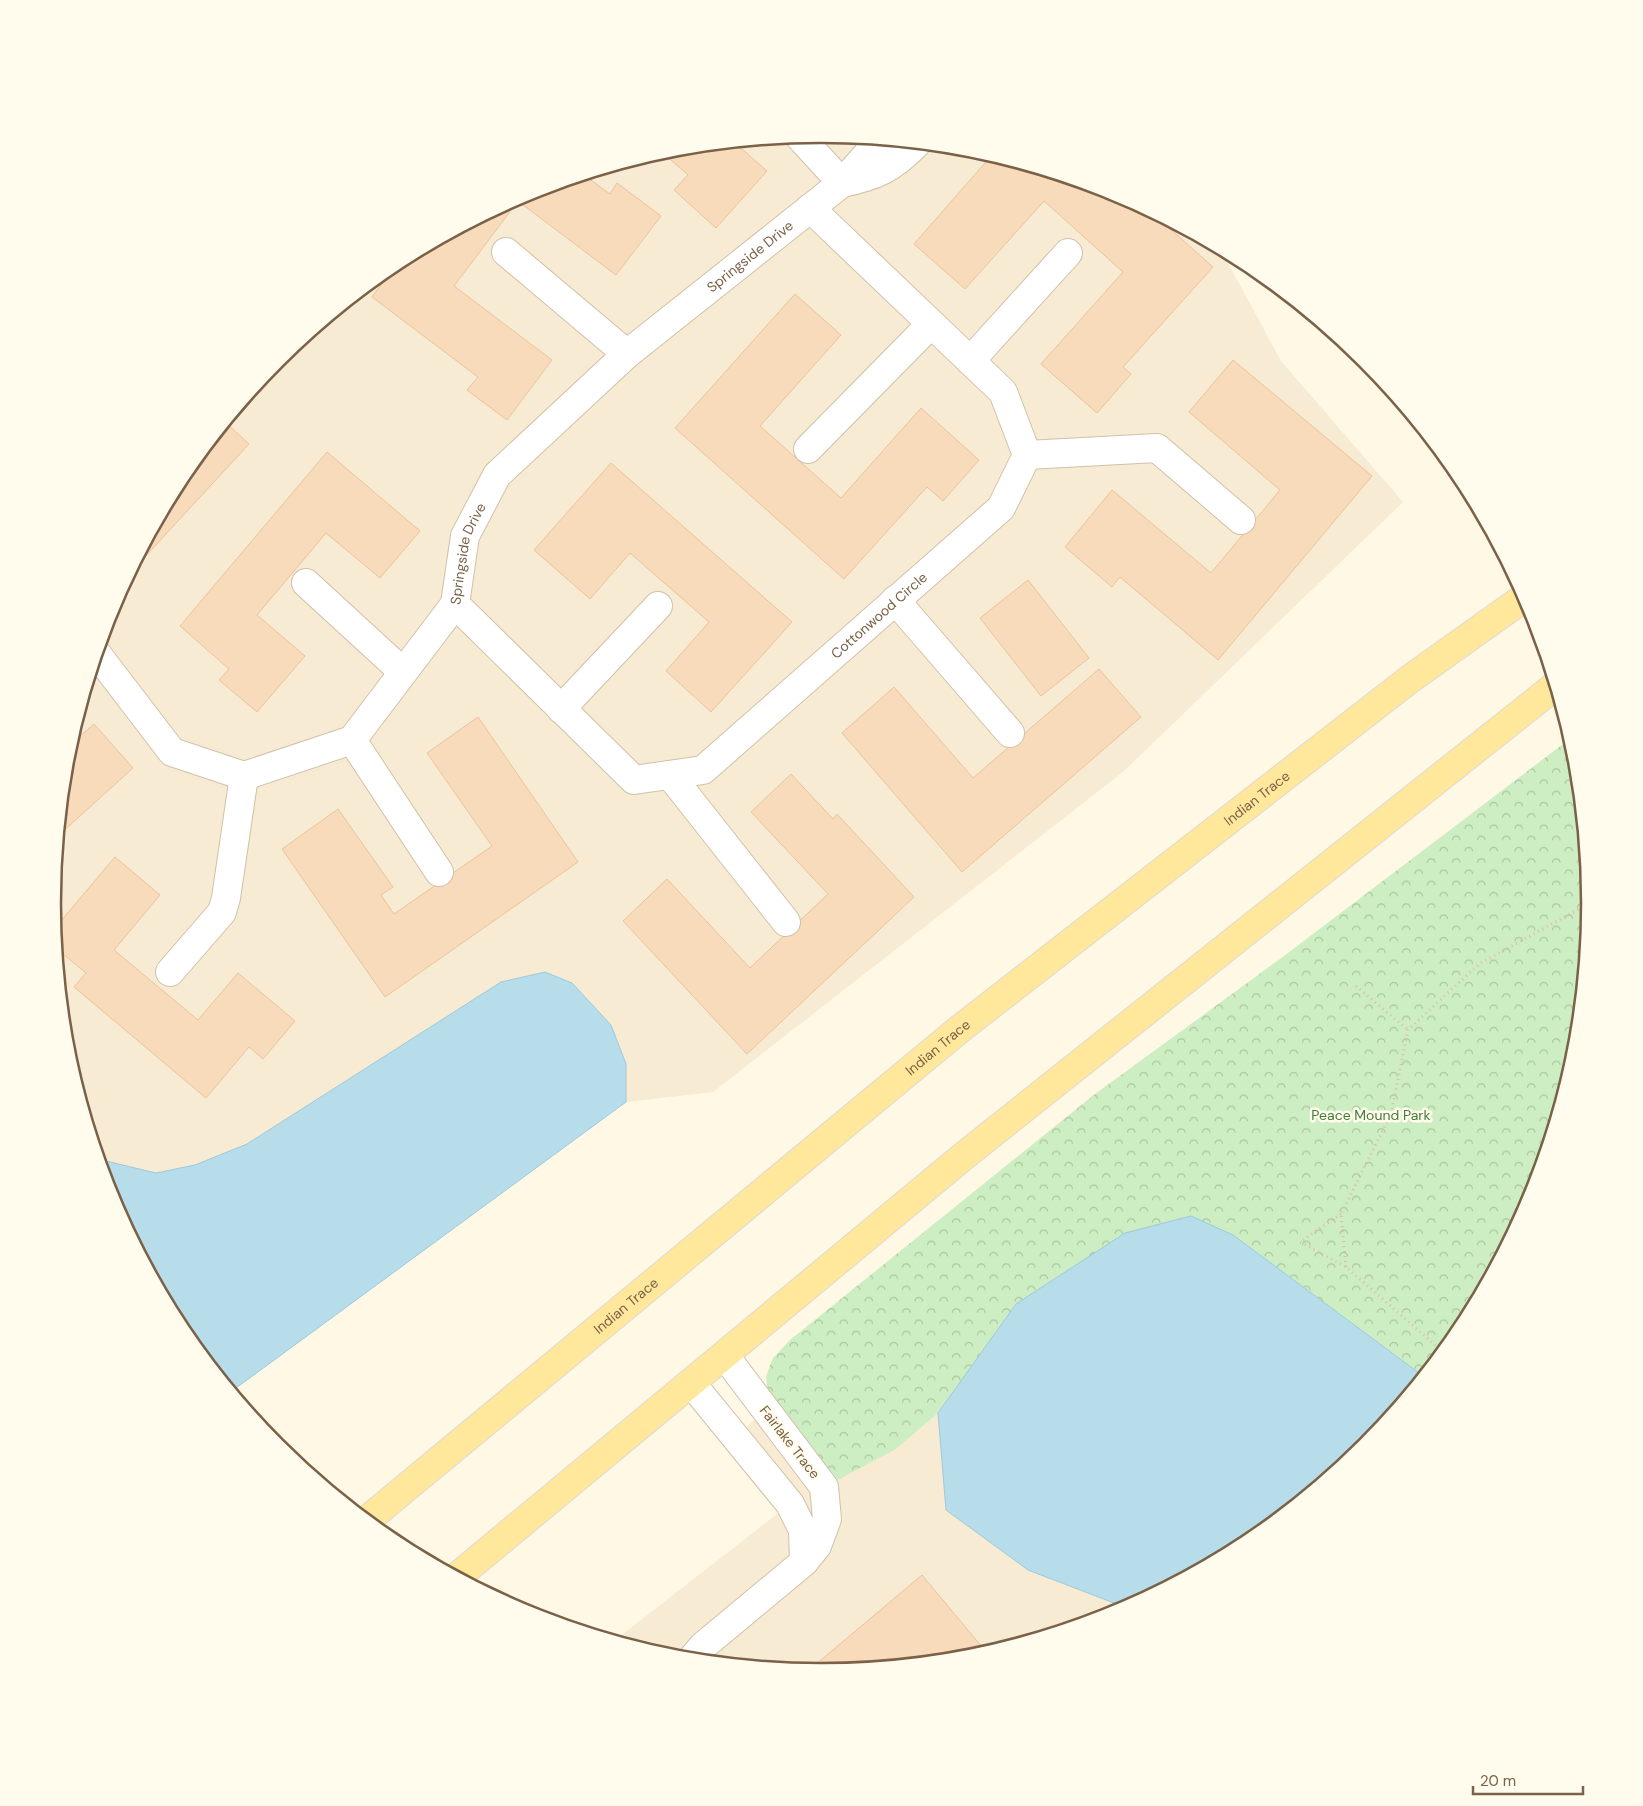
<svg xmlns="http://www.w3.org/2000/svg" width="1643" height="1806" font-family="'DM Sans',sans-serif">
  <defs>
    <pattern id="forest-crowns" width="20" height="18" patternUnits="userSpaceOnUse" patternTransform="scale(1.25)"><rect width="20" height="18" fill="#cdeec2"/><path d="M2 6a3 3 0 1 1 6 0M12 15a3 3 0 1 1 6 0" fill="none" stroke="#abc49f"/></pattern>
  </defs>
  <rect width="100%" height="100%" fill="#fef8e5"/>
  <g fill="#f7ebd3">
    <polygon points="822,134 972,149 1116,193 1202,239 1228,263 1281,361 1403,502 1123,772 713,1092 626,1102 626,1064 545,972 501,982 247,1144 195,1165 156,1173 106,1161 98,1155 67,1053 53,903 67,753 111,608 182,476 278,359 395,263 527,192 672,149"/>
    <polygon points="765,1411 896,1449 938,1413 946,1510 1028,1570 1127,1608 1116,1614 971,1657 821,1672 671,1657 620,1642 619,1637 790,1504 735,1437"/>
  </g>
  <polygon fill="url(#forest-crowns)" points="1571,738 1576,753 1590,903 1576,1053 1532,1198 1461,1330 1423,1376 1233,1235 1016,1304 938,1413 896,1449 824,1487 768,1396 766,1376 773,1358 790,1340 1095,1094 1280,959"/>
  <g fill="#b7dcea" stroke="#9ccadd">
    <polygon points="545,972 572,983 611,1025 626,1064 626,1102 232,1391 182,1330 111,1197 98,1155 106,1161 156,1173 195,1165 247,1144 501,982"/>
    <polygon points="1191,1216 1233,1235 1423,1376 1365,1447 1248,1543 1127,1608 1028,1570 946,1510 938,1413 1016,1304 1125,1233"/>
  </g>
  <g fill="#f7dbba" stroke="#ebc399">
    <polygon points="735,143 767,171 716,228 674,190 688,175 662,152"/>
    <polygon points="992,155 1116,193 1150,211 1213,267 1123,367 1131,374 1097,413 1041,364 1123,272 1044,201 965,289 914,244"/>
    <polygon points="584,175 610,194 617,183 661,216 616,275 518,201 454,286 552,360 507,420 467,390 478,377 372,297 398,261 527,192"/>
    <polygon points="795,294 841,335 760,426 841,498 921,408 979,460 943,501 927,487 844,579 675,428"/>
    <polygon points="1233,360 1372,476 1218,660 1120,577 1112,587 1065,547 1112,490 1211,573 1280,490 1189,412"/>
    <polygon points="226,423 249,444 130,573 182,476"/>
    <polygon points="327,452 420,531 380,578 326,533 257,615 305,656 257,712 219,680 229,669 180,626"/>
    <polygon points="611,463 792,622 711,712 666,671 709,622 630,553 590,599 534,550"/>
    <polygon points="1028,580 1089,658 1041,696 980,618"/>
    <polygon points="1099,669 1141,717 962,872 842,733 894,687 973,778"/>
    <polygon points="478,717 578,862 385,997 282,849 338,809 393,887 381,895 394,914 492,846 427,753"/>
    <polygon points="94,724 133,768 59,835 69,746"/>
    <polygon points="791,774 833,819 837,814 914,897 747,1054 623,921 667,879 750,968 828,894 751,812"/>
    <polygon points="115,857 160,895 114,950 198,1020 238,973 295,1021 263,1059 249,1047 206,1098 74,987 86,973 57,949 55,928"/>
    <polygon points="922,1575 987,1653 971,1657 821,1672 808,1671"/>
  </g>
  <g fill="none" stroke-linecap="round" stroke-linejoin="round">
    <g stroke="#d1c1a9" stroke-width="30">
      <g id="minor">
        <path d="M880,140L842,183C876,176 892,169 917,143"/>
        <polyline points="506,252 627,354"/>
        <polyline points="970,361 1068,253"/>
        <polyline points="808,449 931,324"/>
        <polyline points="1027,455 1157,448 1241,520"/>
        <polyline points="306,583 403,672"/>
        <polyline points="895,600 1010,733"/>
        <path id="s1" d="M455,604L634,780L703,770L1001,508L1027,455L1003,392L810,208"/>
        <path id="s2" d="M97,654L172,752L244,776L352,740L455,604L465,536L497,475L627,354L842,183L799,136"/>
        <polyline points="561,709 658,606"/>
        <polyline points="352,740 439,872"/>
        <polyline points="670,775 786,922"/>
        <polyline points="170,972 222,912 226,898 244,776"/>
        <polyline points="692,1384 790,1504 803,1530 804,1562 817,1546 827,1519 824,1487 725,1356"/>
        <polyline points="692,1659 703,1646 804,1562"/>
      </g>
    </g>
    <g stroke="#dfd9d3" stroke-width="30">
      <g id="major">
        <path id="s3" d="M367,1520L961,1028L1410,679L1525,597"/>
        <polyline points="458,1576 965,1155 1555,686"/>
      </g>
    </g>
    <g stroke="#dcbe9c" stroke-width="3" stroke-dasharray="1 4" stroke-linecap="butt">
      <polyline points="1356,986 1408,1030"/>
      <polyline points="1341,1214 1300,1242 1346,1267 1443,1352"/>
      <polyline points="1346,1267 1341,1214 1391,1114 1408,1030 1479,964 1590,903"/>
    </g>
    <use href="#minor" stroke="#fff" stroke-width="28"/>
    <use href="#major" stroke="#ffe89b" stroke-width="28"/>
  </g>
  <g text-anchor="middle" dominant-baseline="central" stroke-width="5" stroke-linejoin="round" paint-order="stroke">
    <g font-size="14" fill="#7a6147" stroke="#fffbed">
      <text stroke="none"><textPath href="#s2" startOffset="956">Springside Drive</textPath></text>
      <text stroke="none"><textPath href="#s2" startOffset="536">Springside Drive</textPath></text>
      <text stroke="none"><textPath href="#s1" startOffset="555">Cottonwood Circle</textPath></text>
      <text stroke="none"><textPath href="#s3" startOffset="1146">Indian Trace</textPath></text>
      <text stroke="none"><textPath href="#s3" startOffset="741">Indian Trace</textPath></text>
      <text stroke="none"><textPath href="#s3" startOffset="336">Indian Trace</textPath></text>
      <text transform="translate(790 1442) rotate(52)">Fairlake Trace</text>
    </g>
    <g font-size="14" fill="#457b3c" stroke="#fffbed">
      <text x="1371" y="1115">Peace Mound Park</text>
    </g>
  </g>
  <path d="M0 0H1643V1806H0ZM61 903a760 760 0 1 1 1520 0a760 760 0 1 1-1520 0Z" fill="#fffbed" fill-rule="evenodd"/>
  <path fill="none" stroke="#7a6147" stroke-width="2.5" d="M61 903a760 760 0 1 1 1520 0a760 760 0 1 1-1520 0Z"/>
  <path d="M1473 1786v8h110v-8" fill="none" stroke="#7a6147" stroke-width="2.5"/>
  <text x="1480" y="1786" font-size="15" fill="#7a6147" stroke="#fffbed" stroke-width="4" paint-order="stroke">20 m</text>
</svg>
